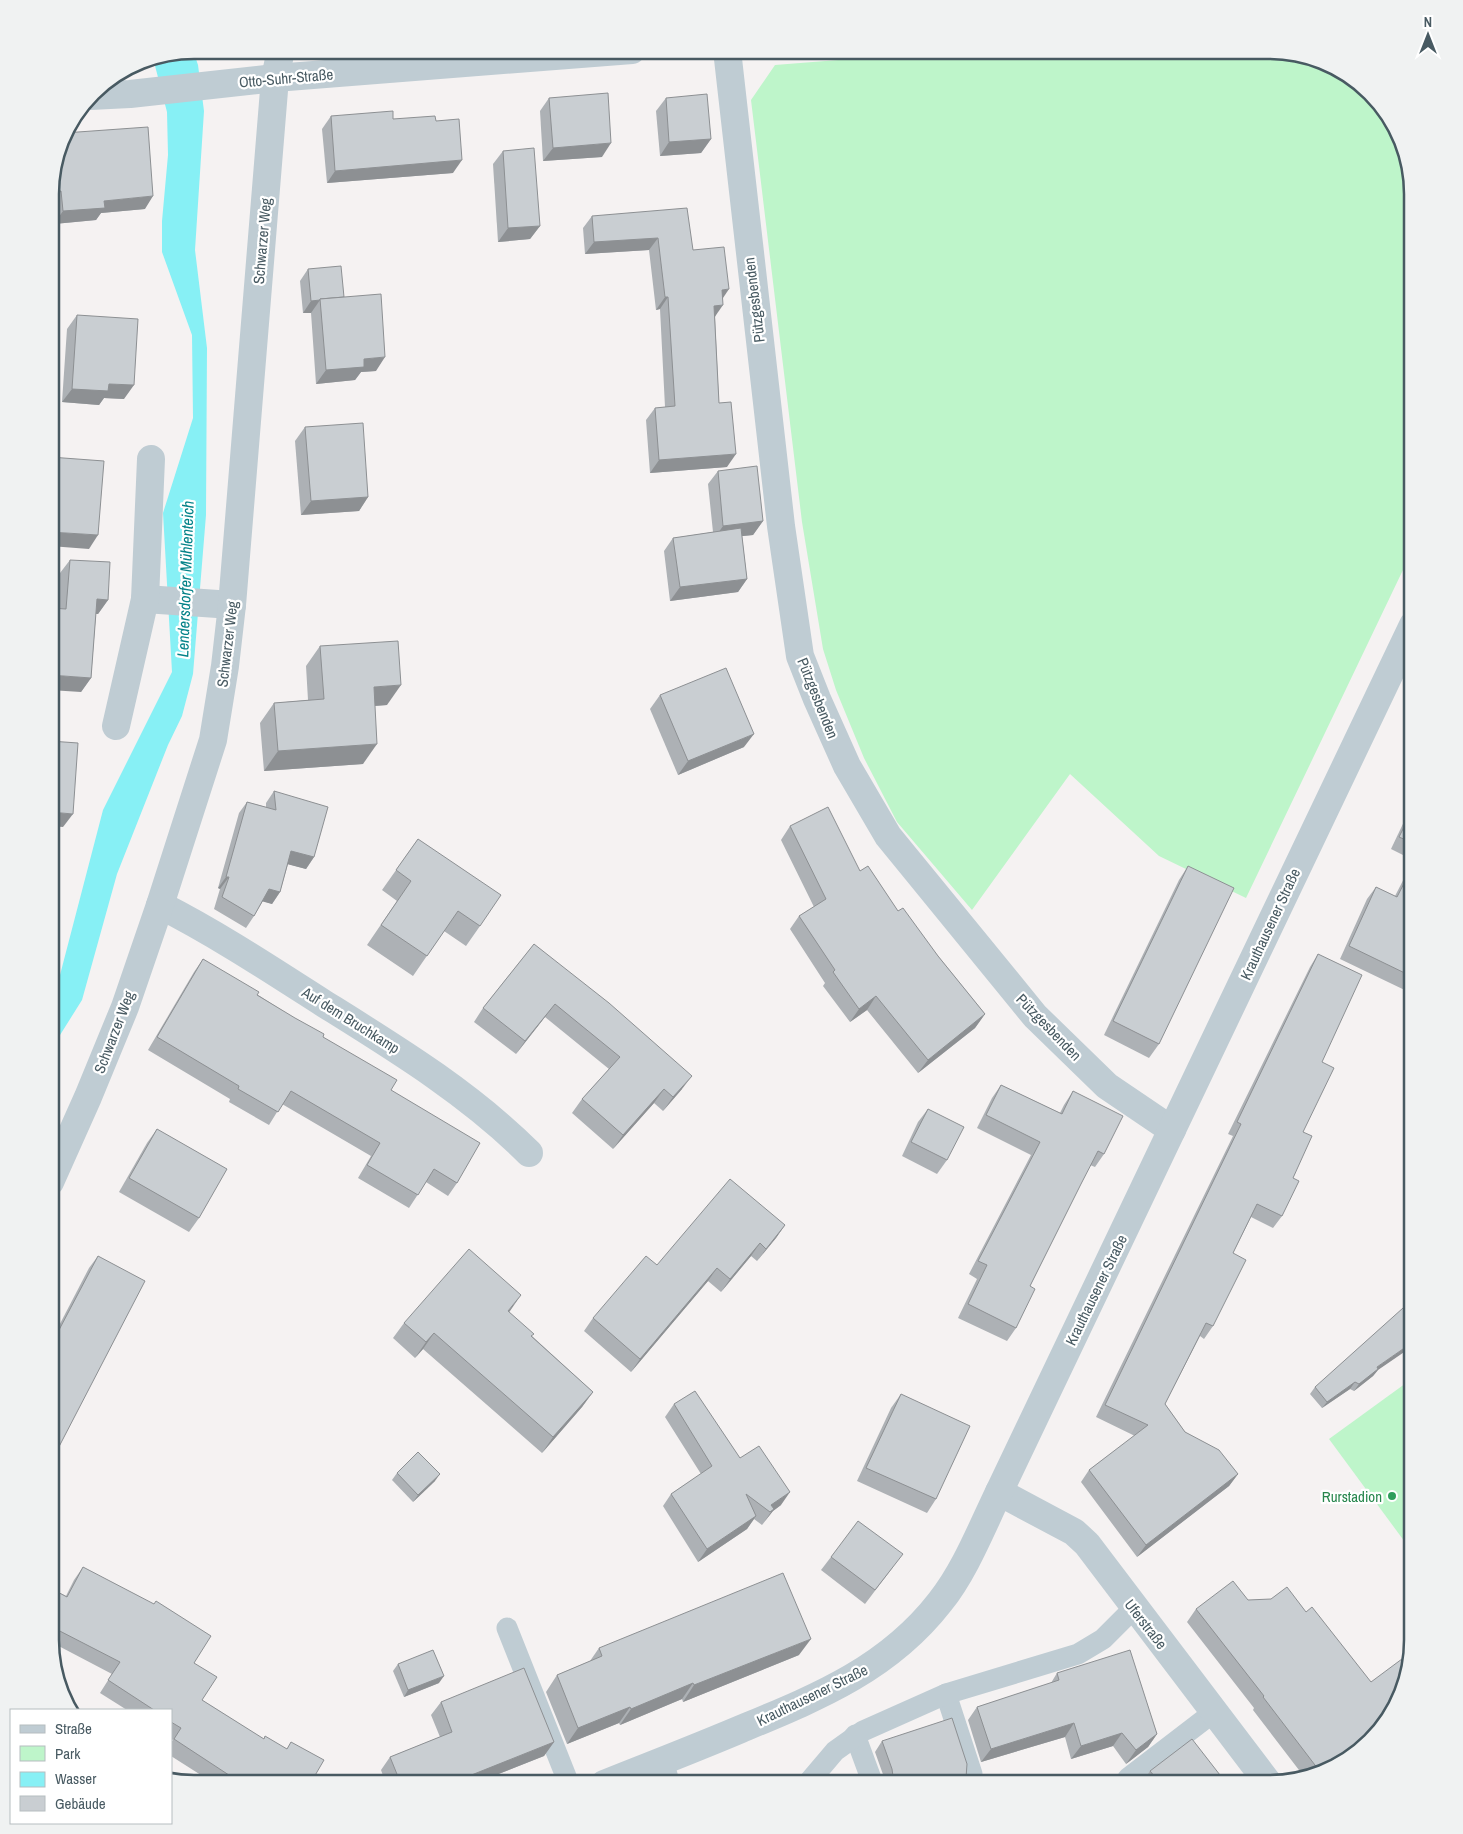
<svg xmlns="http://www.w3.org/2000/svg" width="1463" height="1834" font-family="'Archivo Narrow',sans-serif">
  <rect width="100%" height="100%" fill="#f5f2f2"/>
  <g fill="#bef5ca">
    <polygon points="964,50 1279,50 1341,69 1389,113 1413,193 1413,549 1246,898 1159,856 1070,774 972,910 897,822 864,758 836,690 823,649 802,522 751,100 775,65"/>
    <polygon points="1413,1378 1413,1553 1329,1439"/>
  </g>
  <polygon fill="#87f0f5" points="193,50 198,65 204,111 195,250 207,348 206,515 193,674 182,716 168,745 117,874 82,1000 50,1051 50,1002 54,998 103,810 172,672 163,513 193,418 192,335 162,252 162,221 168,155 167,112 153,58"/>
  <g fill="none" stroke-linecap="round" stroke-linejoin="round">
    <g stroke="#bfccd3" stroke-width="21">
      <polyline points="507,1628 569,1784"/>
      <polyline points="946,1694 972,1774 970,1784"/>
      <polyline points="855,1735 873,1784"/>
      <polyline points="1128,1778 1214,1712"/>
      <polyline points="807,1784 835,1751 863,1731 946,1694 1078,1654 1103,1639 1134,1608"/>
    </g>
    <g stroke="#bfccd3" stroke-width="28">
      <polyline points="727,50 781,526 800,656 817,699 847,766 888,836 1035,1016 1107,1086 1172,1130"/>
      <polyline points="90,96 130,94 275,78 632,50"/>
      <polyline points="145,599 232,605"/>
      <polyline points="116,726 145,599 151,459"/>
      <path d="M160,905C217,934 270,969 323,1003C395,1048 469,1093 529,1153"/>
      <polyline points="50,1182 88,1097 125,1007 160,905 213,740 225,666 232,605 275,78 281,50"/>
      <polyline points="999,1492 1074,1532 1087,1544 1269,1784"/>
      <polyline points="660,1763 666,1784"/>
    </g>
    <path stroke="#bfccd3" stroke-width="28" d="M604,1784C650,1766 696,1748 741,1729C818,1697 888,1669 940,1602C965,1571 982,1527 999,1492L1413,625"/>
  </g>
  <g fill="#adb1b5">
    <polygon points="549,98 602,157 543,161 540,111"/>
    <polygon points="666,98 711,139 701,153 660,156 656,111"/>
    <polygon points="331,116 436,121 453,173 327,183 322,129"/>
    <polygon points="503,151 540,226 530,239 498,242 493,164"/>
    <polygon points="50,184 145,209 101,213 96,220 54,224 52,203 50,204"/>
    <polygon points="592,216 693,250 723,298 715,317 719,403 727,467 650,473 646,420 655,408 665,407 660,309 656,310 649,250 585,254 583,228"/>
    <polygon points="308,269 344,297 376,371 361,372 355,380 316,384 311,313 303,313 300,281"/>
    <polygon points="77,315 124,399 104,398 99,405 62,402 67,329"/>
    <polygon points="305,427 368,497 359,511 301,515 295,441"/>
    <polygon points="718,471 763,521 753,535 742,536 747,579 738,592 670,601 664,551 673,538 713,532 708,484"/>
    <polygon points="70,560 108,600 98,614 96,614 91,678 81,692 58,608 60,573"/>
    <polygon points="320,646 387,705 375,706 363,764 264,771 260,723 274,703 308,700 306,666"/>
    <polygon points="660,695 744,747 678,775 650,709"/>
    <polygon points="274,791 314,857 306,869 288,864 280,892 272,904 263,901 254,916 246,928 214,909 220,889 218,888 239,813 247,802 266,807 266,803"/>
    <polygon points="1413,805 1413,860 1391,849 1410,809"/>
    <polygon points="790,826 860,871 898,911 938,956 985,1014 975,1028 918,1073 867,1010 850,1022 823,986 825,983 790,929 799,916 814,907 781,840"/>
    <polygon points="418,839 480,926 466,946 444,931 413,976 367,945 397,901 382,890"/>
    <polygon points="1413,861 1413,994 1340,959 1367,899 1376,887 1395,896"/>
    <polygon points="1188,866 1159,1044 1149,1058 1104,1035 1179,880"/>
    <polygon points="534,944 682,1089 663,1111 654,1103 613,1149 572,1113 582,1099 609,1069 545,1017 516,1054 474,1022 483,1008"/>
    <polygon points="1318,954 1322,1062 1303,1132 1293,1178 1282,1216 1273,1228 1251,1217 1233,1253 1213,1326 1204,1339 1200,1336 1165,1404 1185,1432 1238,1474 1229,1486 1137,1557 1081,1482 1089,1470 1135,1436 1096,1417 1233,1136 1228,1134 1310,967"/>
    <polygon points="203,959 323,1037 391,1090 457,1183 448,1196 426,1182 409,1208 358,1178 371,1156 282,1104 269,1125 229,1102 230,1099 148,1050 194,972"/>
    <polygon points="1001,1085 1060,1113 1064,1105 1073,1091 1104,1154 1095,1167 1090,1165 1030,1286 1016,1328 1007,1341 958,1318 977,1279 969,1274 1031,1155 977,1128 992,1098"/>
    <polygon points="928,1109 947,1160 937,1174 902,1156 918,1122"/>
    <polygon points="157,1129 199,1218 189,1232 119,1192 147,1143"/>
    <polygon points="785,1225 776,1238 757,1261 751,1256 721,1292 708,1281 631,1372 584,1331 593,1318 657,1265"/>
    <polygon points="98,1256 50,1464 50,1343 89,1268"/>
    <polygon points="509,1312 532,1336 593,1392 582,1407 542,1453 423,1349 415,1358 393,1338 404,1323"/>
    <polygon points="1378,1370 1373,1376 1354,1391 1350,1389 1322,1408 1310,1394 1315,1387"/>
    <polygon points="901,1394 936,1499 927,1513 857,1481 891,1408"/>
    <polygon points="674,1404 740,1458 781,1505 773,1511 765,1521 762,1525 754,1519 747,1529 698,1562 663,1506 671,1494 701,1474 665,1417"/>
    <polygon points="397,1473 435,1481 413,1502 392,1480"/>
    <polygon points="831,1557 893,1567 865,1604 821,1570"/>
    <polygon points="83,1567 194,1663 202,1700 263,1739 287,1749 291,1742 310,1784 215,1784 171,1756 171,1742 173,1740 171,1739 171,1710 127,1710 100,1693 112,1674 51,1642 50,1641 50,1588 66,1596 74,1580"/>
    <polygon points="1196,1609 1350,1760 1302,1774 1253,1710 1254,1708 1187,1622"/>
    <polygon points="599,1648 799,1655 683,1702 682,1699 620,1725 619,1723 567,1744 546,1692 557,1675 590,1661"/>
    <polygon points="398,1664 439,1683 404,1697 393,1671"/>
    <polygon points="1057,1673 1157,1734 1148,1747 1126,1764 1113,1746 1071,1759 1065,1737 981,1762 968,1720 977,1707 1051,1683"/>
    <polygon points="441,1702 554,1742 544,1756 473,1784 386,1784 381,1770 390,1757 440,1737 431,1715"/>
    <polygon points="882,1741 966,1778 970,1783 972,1784 885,1784 885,1780 875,1752"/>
    <polygon points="1150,1771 1227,1784 1142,1784 1142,1783"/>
  </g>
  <g fill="#8d9093">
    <polygon points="711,139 701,153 660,156 669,142"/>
    <polygon points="611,143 602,157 543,161 553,148"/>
    <polygon points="462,160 453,173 327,183 335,171"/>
    <polygon points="61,191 52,203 50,204 50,192"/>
    <polygon points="153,196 145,209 101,213 96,220 54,224 63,211 104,201"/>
    <polygon points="540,226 530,239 498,242 508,228"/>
    <polygon points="658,238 649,250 585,254 594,242"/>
    <polygon points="729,289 721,301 722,290"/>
    <polygon points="665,297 668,297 660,309 656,310"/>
    <polygon points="320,300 311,313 303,313 311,301"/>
    <polygon points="723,305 714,318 714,306"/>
    <polygon points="385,357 376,371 361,372 355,380 316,384 326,370 364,359"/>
    <polygon points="109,384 134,385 124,399 104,398 99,405 62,402 72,389"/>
    <polygon points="736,454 727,467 650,473 659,460"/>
    <polygon points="368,497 359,511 301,515 311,501"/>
    <polygon points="763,521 753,535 714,539 723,526"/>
    <polygon points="50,532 98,535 89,549 50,546"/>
    <polygon points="747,579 738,592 670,601 680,587"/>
    <polygon points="97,599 108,600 98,614 87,613"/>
    <polygon points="50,675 91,678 81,692 50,690"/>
    <polygon points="401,685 387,705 359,707 374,687"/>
    <polygon points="754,734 744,747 678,775 688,761"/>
    <polygon points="377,744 363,764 264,771 278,751"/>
    <polygon points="50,812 73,814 63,827 50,826"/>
    <polygon points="291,851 314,857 306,869 283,863"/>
    <polygon points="226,877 229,877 220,889 218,888"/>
    <polygon points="269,889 280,892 272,904 261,901"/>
    <polygon points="876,996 867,1010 850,1022 859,1009"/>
    <polygon points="555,1004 545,1017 516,1054 525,1041"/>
    <polygon points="985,1014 975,1028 918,1073 928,1060"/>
    <polygon points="692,1076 682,1089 663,1111 673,1097"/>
    <polygon points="664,1089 654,1103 613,1149 623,1135"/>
    <polygon points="785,1225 776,1238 757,1261 766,1249"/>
    <polygon points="760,1243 751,1256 721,1292 730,1279"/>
    <polygon points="717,1268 708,1281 631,1372 640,1359"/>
    <polygon points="521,1295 510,1311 497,1327 508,1311"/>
    <polygon points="434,1333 423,1349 415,1358 426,1342"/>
    <polygon points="1413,1342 1413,1346 1378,1370 1373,1376 1354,1391 1359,1384 1377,1367"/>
    <polygon points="1355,1382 1350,1389 1322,1408 1327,1402"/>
    <polygon points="593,1392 582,1407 542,1453 553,1437"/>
    <polygon points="440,1474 435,1481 413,1502 418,1495"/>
    <polygon points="1238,1474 1229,1486 1137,1557 1146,1545"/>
    <polygon points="790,1492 781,1505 773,1511 765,1521 762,1525 771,1512 771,1505"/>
    <polygon points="756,1516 747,1529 698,1562 707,1549"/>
    <polygon points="811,1639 799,1655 683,1702 694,1685"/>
    <polygon points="444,1676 439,1683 404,1697 408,1690"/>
    <polygon points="693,1683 682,1699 620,1725 631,1709"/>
    <polygon points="630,1707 619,1723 567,1744 578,1728"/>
    <polygon points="1074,1723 1065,1737 981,1762 991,1749"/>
    <polygon points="1122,1733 1113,1746 1071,1759 1081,1746"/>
    <polygon points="1157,1734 1148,1747 1126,1764 1136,1750"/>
    <polygon points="554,1742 544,1756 473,1784 449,1784"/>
  </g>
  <g fill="#c9ced2" stroke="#8d9093">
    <polygon points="608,93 611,143 553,148 549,98"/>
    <polygon points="707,94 711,139 669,142 666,98"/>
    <polygon points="393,111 393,119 435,116 436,121 459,119 462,160 335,171 331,116"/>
    <polygon points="148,127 153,196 104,201 105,208 63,211 61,191 50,192 50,184 64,133"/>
    <polygon points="534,148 540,226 508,228 503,151"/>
    <polygon points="687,208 693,250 724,247 729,289 722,290 723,305 714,306 719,403 731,402 736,454 659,460 655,408 675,406 668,297 665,297 658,238 594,242 592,216"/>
    <polygon points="341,266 344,297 320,299 320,300 311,301 308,269"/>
    <polygon points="381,294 385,357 364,359 364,367 326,370 320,299"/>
    <polygon points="77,315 138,319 134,385 109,384 108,391 72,389"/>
    <polygon points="363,423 368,497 311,501 305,427"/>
    <polygon points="50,457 104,461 98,535 50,532"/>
    <polygon points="757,466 763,521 723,526 718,471"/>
    <polygon points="741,528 747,579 680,587 673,538"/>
    <polygon points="70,560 110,562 108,600 97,599 91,678 50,675 50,608 66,609"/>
    <polygon points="398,641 401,685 374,687 377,744 278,751 274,703 324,699 320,646"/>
    <polygon points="726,668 754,734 688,761 660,695"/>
    <polygon points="50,741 78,743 73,814 50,812"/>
    <polygon points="274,791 328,807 314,857 291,851 280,892 269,889 254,916 222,897 229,877 226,877 247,802 276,810"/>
    <polygon points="828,807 860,871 868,866 898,911 903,908 938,956 985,1014 928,1060 876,996 859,1009 833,972 835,970 799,916 826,899 790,826"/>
    <polygon points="1413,809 1413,843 1399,837"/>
    <polygon points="418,839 501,895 480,926 458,911 427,956 381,925 411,881 396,870"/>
    <polygon points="1188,866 1234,888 1159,1044 1113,1021"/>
    <polygon points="1413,866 1413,977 1349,946 1376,887 1397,897"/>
    <polygon points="534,944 609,1003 692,1076 673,1097 664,1089 623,1135 582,1099 620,1057 555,1004 525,1041 483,1008"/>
    <polygon points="1318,954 1362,975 1322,1062 1334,1068 1303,1132 1312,1136 1293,1178 1299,1181 1282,1216 1257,1204 1233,1253 1246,1260 1213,1326 1206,1323 1165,1404 1185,1432 1219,1450 1238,1474 1146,1545 1089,1470 1148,1425 1105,1405 1241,1124 1237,1122"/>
    <polygon points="203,959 259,992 257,995 295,1018 324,1034 323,1037 397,1080 391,1090 480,1143 457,1183 434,1169 418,1195 367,1165 380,1143 291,1091 278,1112 238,1089 239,1086 157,1037"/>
    <polygon points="1001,1085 1062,1114 1073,1091 1123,1116 1104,1154 1098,1151 1081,1184 1030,1286 1035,1289 1016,1328 968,1304 987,1265 978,1261 1040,1142 986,1115"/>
    <polygon points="928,1109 964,1127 947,1160 911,1142"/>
    <polygon points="157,1129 227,1169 199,1218 129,1178"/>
    <polygon points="730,1179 785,1225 766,1249 760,1243 730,1279 717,1268 640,1359 593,1318 646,1256 657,1265"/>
    <polygon points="469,1249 521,1295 508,1311 534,1334 531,1336 593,1392 553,1437 434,1333 426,1342 404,1323"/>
    <polygon points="98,1256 145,1281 50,1464 50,1347"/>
    <polygon points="1403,1308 1413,1322 1413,1342 1377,1367 1378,1369 1359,1384 1355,1382 1327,1402 1315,1387"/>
    <polygon points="695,1391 740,1458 759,1446 790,1492 771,1505 774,1509 770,1512 746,1494 756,1516 707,1549 671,1494 712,1466 674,1404"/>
    <polygon points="901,1394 970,1426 936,1499 866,1468"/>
    <polygon points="418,1452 440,1474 418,1495 397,1473"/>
    <polygon points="858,1521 903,1554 875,1590 831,1557"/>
    <polygon points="83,1567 154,1604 156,1601 211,1636 194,1663 217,1677 202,1700 264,1739 265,1736 287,1749 291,1742 324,1760 310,1784 247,1784 239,1779 238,1781 174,1739 181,1728 171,1722 171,1710 154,1710 108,1680 120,1662 52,1627 54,1622 50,1620 50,1588 67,1597"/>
    <polygon points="783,1573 811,1639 694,1685 693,1683 631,1709 630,1707 578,1728 557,1675 602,1656 599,1648"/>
    <polygon points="1233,1581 1248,1600 1271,1599 1287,1587 1306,1612 1312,1607 1371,1682 1410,1653 1398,1704 1350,1760 1318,1769 1263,1697 1264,1696 1196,1609"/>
    <polygon points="433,1650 444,1676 408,1690 398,1664"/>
    <polygon points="1130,1650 1157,1734 1136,1750 1122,1733 1081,1746 1074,1723 991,1749 977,1707 1059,1680 1057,1673"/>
    <polygon points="524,1668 554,1742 449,1784 401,1784 390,1757 452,1732 441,1702"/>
    <polygon points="952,1718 967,1764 966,1778 970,1783 972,1784 888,1784 888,1783 893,1776 892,1769 882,1741"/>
    <polygon points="1192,1739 1227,1784 1161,1784 1150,1771"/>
  </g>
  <circle fill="#2e9e5b" stroke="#fff" stroke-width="2" cx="1392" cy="1496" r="5"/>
  <g text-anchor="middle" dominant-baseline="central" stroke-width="4.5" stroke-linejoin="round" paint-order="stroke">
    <g font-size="15" fill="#485a62" stroke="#fff">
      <text transform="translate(286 78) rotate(-5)">Otto-Suhr-Straße</text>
      <text transform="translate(262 241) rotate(-85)">Schwarzer Weg</text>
      <text transform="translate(754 300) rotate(-97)">Pützgesbenden</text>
      <text transform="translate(227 644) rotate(-83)">Schwarzer Weg</text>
      <text transform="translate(818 698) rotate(68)">Pützgesbenden</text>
      <text transform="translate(1270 924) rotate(-65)">Krauthausener Straße</text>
      <text transform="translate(351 1020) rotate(32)">Auf dem Bruchkamp</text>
      <text transform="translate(1049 1027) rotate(46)">Pützgesbenden</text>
      <text transform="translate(114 1032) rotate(-69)">Schwarzer Weg</text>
      <text transform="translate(1096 1290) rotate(-64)">Krauthausener Straße</text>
      <text transform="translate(1146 1624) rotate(52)">Uferstraße</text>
      <text transform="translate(812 1695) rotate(-26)">Krauthausener Straße</text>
    </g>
    <g font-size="15" fill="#27864d" stroke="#fff" text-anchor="end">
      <text x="1382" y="1496">Rurstadion</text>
    </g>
    <g font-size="16" font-style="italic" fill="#058389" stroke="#fff">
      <text transform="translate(185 579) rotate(-88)">Lendersdorfer Mühlenteich</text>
    </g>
  </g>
  <path d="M0 0H1463V1834H0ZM194 59H1269A135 135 0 0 1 1404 194V1640A135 135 0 0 1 1269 1775H194A135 135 0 0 1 59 1640V194A135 135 0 0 1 194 59Z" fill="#f0f2f2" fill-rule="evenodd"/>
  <path fill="none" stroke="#485a62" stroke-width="2.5" d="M194 59H1269A135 135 0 0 1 1404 194V1640A135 135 0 0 1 1269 1775H194A135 135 0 0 1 59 1640V194A135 135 0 0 1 194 59Z"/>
  <rect x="10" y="1709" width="162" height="115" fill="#ffffff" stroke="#b6bdc0"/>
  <rect x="20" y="1725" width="25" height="8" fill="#bfccd3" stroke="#b6bdc0"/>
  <text x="55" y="1734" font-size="15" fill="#485a62">Straße</text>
  <rect x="20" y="1746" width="25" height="15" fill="#bef5ca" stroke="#b6bdc0"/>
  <text x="55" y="1759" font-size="15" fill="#485a62">Park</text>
  <rect x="20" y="1772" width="25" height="15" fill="#87f0f5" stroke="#b6bdc0"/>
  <text x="55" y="1784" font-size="15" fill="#485a62">Wasser</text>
  <rect x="20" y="1796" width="25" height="15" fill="#c9ced2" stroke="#b6bdc0"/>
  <text x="55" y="1809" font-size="15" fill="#485a62">Gebäude</text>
  <g transform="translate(1428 35)" stroke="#ffffff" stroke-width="4" paint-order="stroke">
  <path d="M0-4L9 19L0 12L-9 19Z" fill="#485a62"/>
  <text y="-8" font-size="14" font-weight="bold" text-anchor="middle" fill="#485a62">N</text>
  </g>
</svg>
